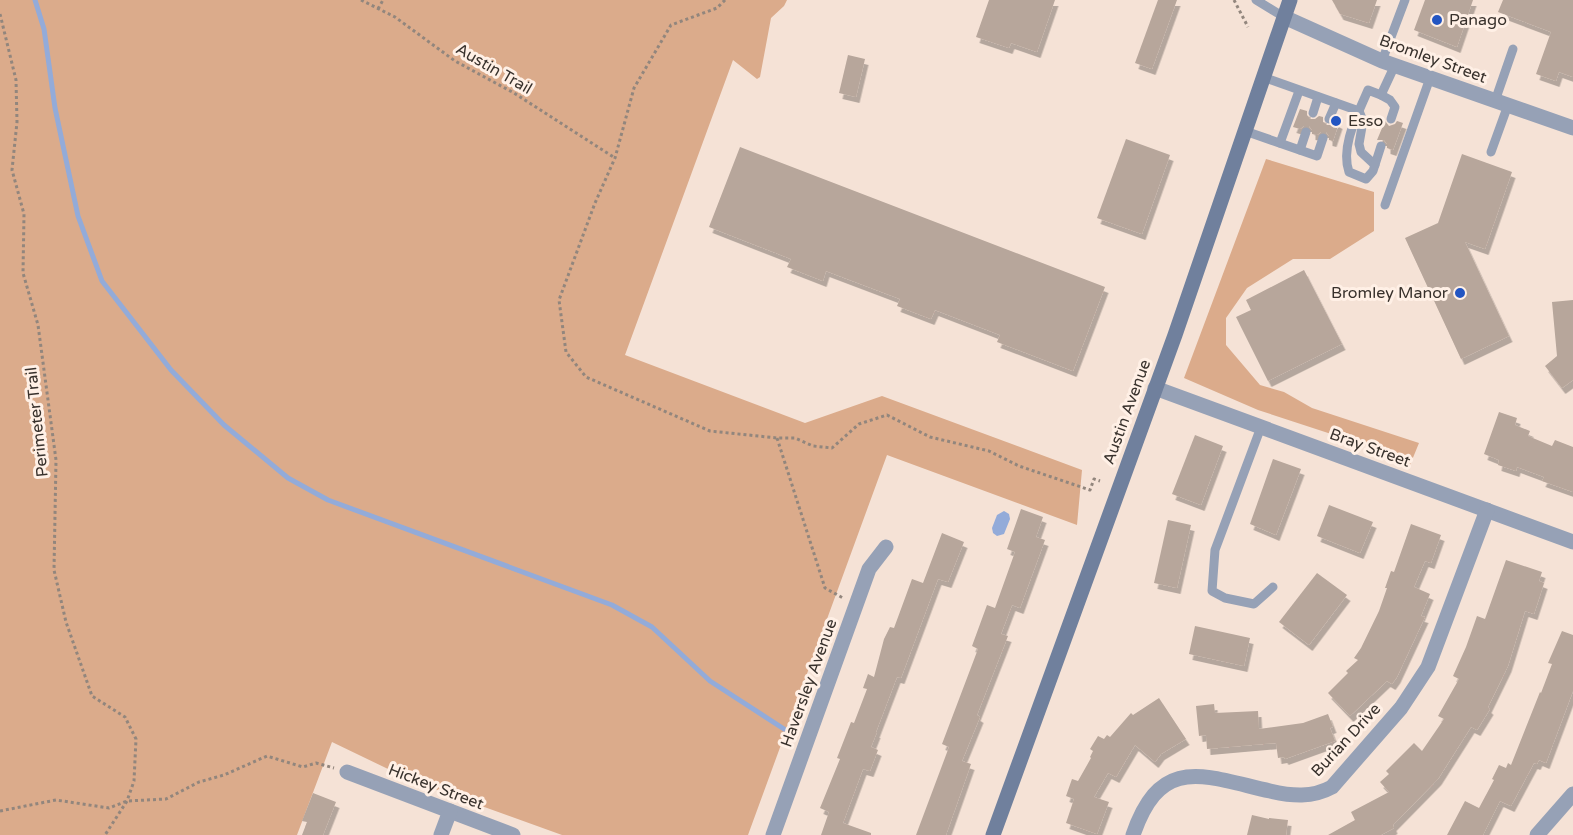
<svg xmlns="http://www.w3.org/2000/svg" width="1573" height="835" font-family="'Varela Round',sans-serif">
  <defs>
    <filter id="shadow"><feDropShadow dx="3.5" dy="6" stdDeviation="0" flood-color="#0004"/></filter>
  </defs>
  <rect width="100%" height="100%" fill="#f5e2d6"/>
  <g fill="#dbab8b">
    <polygon points="0,0 787,0 784,6 771,18 760,77 757,79 733,60 625,355 805,423 882,396 1082,470 1077,525 887,455 748,835 562,835 415,782 332,742 297,835 0,835"/>
    <polygon points="1266,159 1374,192 1374,231 1330,259 1293,259 1247,288 1226,318 1226,345 1260,385 1284,392 1312,408 1419,443 1410,465 1374,448 1258,410 1184,378"/>
  </g>
  <polygon fill="#93abd9" points="1004,511 1009,514 1010,519 1004,534 997,536 993,533 992,528 997,515"/>
  <g fill="none" stroke-linecap="round" stroke-linejoin="round">
    <polyline stroke="#93abd9" stroke-width="5" points="35,0 44,29 55,108 78,216 102,281 171,370 224,425 288,478 328,500 612,605 652,627 710,681 784,729"/>
  </g>
  <g fill="#b7a69b" filter="url(#shadow)">
    <polygon points="989,0 1055,0 1037,52 1011,43 1009,48 976,37"/>
    <polygon points="1158,0 1177,0 1152,69 1135,63"/>
    <polygon points="1332,0 1377,0 1369,23 1340,14"/>
    <polygon points="1425,0 1473,0 1457,47 1414,30"/>
    <polygon points="1503,0 1573,0 1573,77 1559,72 1556,81 1536,74 1551,32 1498,12"/>
    <polygon points="848,55 865,59 856,97 839,93"/>
    <polygon points="1300,109 1307,111 1307,115 1310,119 1315,119 1319,116 1323,117 1323,122 1327,125 1332,125 1335,121 1339,123 1333,141 1329,140 1329,136 1326,132 1321,132 1317,135 1312,134 1312,130 1309,126 1304,126 1300,129 1293,127"/>
    <polygon points="1385,121 1389,126 1395,124 1397,121 1403,123 1393,150 1387,148 1387,144 1384,140 1377,140"/>
    <polygon points="1126,139 1170,155 1142,234 1097,218"/>
    <polygon points="740,147 1105,287 1073,371 997,342 1000,335 935,310 931,319 897,306 900,299 826,271 823,281 787,267 791,259 709,227"/>
    <polygon points="1462,154 1512,172 1485,249 1465,242 1509,336 1461,359 1405,238 1438,223"/>
    <polygon points="1304,270 1342,344 1268,381 1236,317 1251,310 1246,300"/>
    <polygon points="1573,300 1573,380 1562,388 1545,366 1557,356 1552,302"/>
    <polygon points="1499,412 1517,418 1515,425 1530,431 1528,436 1552,446 1555,440 1573,447 1573,492 1542,481 1544,477 1517,467 1516,471 1498,465 1499,460 1484,454"/>
    <polygon points="1195,435 1223,446 1201,505 1172,494"/>
    <polygon points="1273,459 1301,469 1276,535 1250,524"/>
    <polygon points="1329,505 1373,522 1360,553 1317,536"/>
    <polygon points="1021,509 1043,517 1036,537 1045,540 1020,608 1012,605 1001,634 1008,636 977,715 980,717 962,761 971,764 946,835 916,835 949,747 942,744 978,649 972,646 987,605 995,608 1015,552 1007,549"/>
    <polygon points="1168,520 1191,525 1177,588 1154,583"/>
    <polygon points="1411,524 1441,535 1431,563 1425,561 1414,587 1430,594 1421,616 1425,617 1397,677 1392,684 1387,681 1350,716 1328,693 1348,673 1346,671 1358,660 1354,658 1361,648 1379,611 1387,588 1385,588 1391,571 1394,572"/>
    <polygon points="942,533 964,542 948,582 938,579 901,678 897,677 876,732 877,732 871,747 878,750 870,771 863,769 843,823 871,833 871,835 821,835 829,812 820,808 840,759 837,758 851,722 854,723 867,689 863,688 868,674 874,677 884,639 890,627 894,628 912,579 923,583"/>
    <polygon points="1506,560 1542,572 1539,581 1544,583 1534,614 1525,611 1508,666 1488,707 1490,709 1477,730 1471,727 1438,779 1393,825 1394,828 1381,835 1328,835 1355,820 1351,812 1389,792 1380,782 1389,774 1386,771 1414,743 1422,751 1444,719 1438,716 1459,679 1453,676 1466,647 1477,616 1485,619"/>
    <polygon points="1317,573 1347,595 1309,645 1279,622"/>
    <polygon points="1195,626 1250,638 1244,666 1189,654"/>
    <polygon points="1562,631 1573,635 1573,691 1546,763 1539,760 1537,764 1534,763 1511,806 1500,801 1483,835 1447,835 1465,801 1479,808 1494,780 1492,779 1499,765 1506,768 1508,763 1511,765 1540,692 1541,693 1552,664 1548,663"/>
    <polygon points="1159,698 1186,739 1161,754 1155,762 1135,745 1116,777 1108,773 1094,797 1109,802 1097,834 1066,823 1074,799 1066,796 1072,779 1078,781 1091,758 1090,757 1093,751 1090,749 1098,736 1104,739 1107,735 1110,737 1131,713 1133,715"/>
    <polygon points="1214,704 1215,713 1258,711 1259,729 1303,723 1328,714 1333,727 1330,728 1335,741 1285,759 1284,757 1278,758 1276,743 1207,749 1206,735 1199,736 1196,706"/>
    <polygon points="313,793 336,802 323,835 302,835 307,822 302,821"/>
    <polygon points="1252,815 1269,819 1269,818 1288,820 1286,835 1247,835"/>
  </g>
  <g fill="none" stroke-linecap="round" stroke-linejoin="round">
    <g stroke="#92867d" stroke-width="3" stroke-dasharray="3 3" stroke-linecap="butt">
      <polyline points="361,0 395,17 455,61 514,93 615,158"/>
      <polyline points="725,0 717,8 671,25 634,88 615,158 595,203 559,300 566,352 586,377 710,431 777,438 795,438 813,446 832,448 859,424 887,415 930,437 989,451 1019,466 1090,490 1094,479 1100,481"/>
      <polyline points="1234,0 1248,27"/>
      <polyline points="378,9 383,0"/>
      <polyline points="0,14 16,80 17,122 12,170 24,214 23,273 38,325 56,460 54,570 66,622 92,696 125,717 136,739 134,781 127,801 105,835"/>
      <polyline points="777,438 825,588 843,598"/>
      <polyline points="0,811 56,800 109,808 127,801 166,799 199,782 224,775 267,756 303,767 316,763 334,768"/>
    </g>
    <g stroke="#96a1b6" stroke-width="9">
      <polyline points="1256,0 1284,17"/>
      <polyline points="1382,61 1405,0"/>
      <polyline points="1263,77 1359,111"/>
      <polyline points="1381,95 1390,100 1395,107 1391,119"/>
      <polyline points="1495,101 1513,49"/>
      <polyline points="1359,111 1363,121 1359,144 1361,152 1375,165"/>
      <polyline points="1313,113 1318,97"/>
      <polyline points="1329,119 1336,103"/>
      <polyline points="1245,131 1317,156 1323,138"/>
      <polyline points="1280,143 1299,91"/>
      <path d="M1381,146L1373,171L1366,179L1349,172C1340,146 1358,114 1368,90L1381,95L1395,65"/>
      <polyline points="1300,150 1306,132"/>
      <polyline points="1491,152 1508,105"/>
      <polyline points="1385,205 1430,78"/>
      <polyline points="1261,427 1215,550 1212,591 1225,598 1254,604 1273,587"/>
    </g>
    <g stroke="#96a1b6" stroke-width="15">
      <polyline points="1284,17 1382,61 1573,128"/>
      <polyline points="1155,388 1573,542"/>
      <polyline points="347,772 513,835"/>
      <polyline points="441,835 450,811"/>
      <polyline points="773,835 869,569 886,547"/>
      <path d="M1133,835C1161,754 1203,776 1270,791C1292,796 1312,798 1332,787L1401,708L1428,667L1487,510"/>
      <polyline points="1537,835 1573,794"/>
    </g>
    <polyline stroke="#70809d" stroke-width="15" points="993,835 1175,335 1290,0"/>
  </g>
  <g fill="#2355c2" stroke="#fff0e6" stroke-width="2">
    <circle cx="1437" cy="20" r="6"/>
    <circle cx="1336" cy="121" r="6"/>
    <circle cx="1460" cy="293" r="6"/>
  </g>
  <g text-anchor="middle" dominant-baseline="central" stroke-width="6" stroke-linejoin="round" paint-order="stroke">
    <g font-size="16" fill="#38312c" stroke="#fff0e6" text-anchor="start">
      <text x="1449" y="20">Panago</text>
      <text x="1348" y="121">Esso</text>
      <text x="1448" y="293" text-anchor="end">Bromley Manor</text>
    </g>
    <g font-size="16" fill="#38312c" stroke="#fff0e6">
      <text transform="translate(1433 59) rotate(20)">Bromley Street</text>
      <text transform="translate(494 69) rotate(30)">Austin Trail</text>
      <text transform="translate(1127 412) rotate(-70)">Austin Avenue</text>
      <text transform="translate(37 422) rotate(-96)">Perimeter Trail</text>
      <text transform="translate(1370 448) rotate(20)">Bray Street</text>
      <text transform="translate(809 683) rotate(-70)">Haversley Avenue</text>
      <text transform="translate(1346 740) rotate(-47)">Burian Drive</text>
      <text transform="translate(436 787) rotate(21)">Hickey Street</text>
    </g>
  </g>
</svg>
